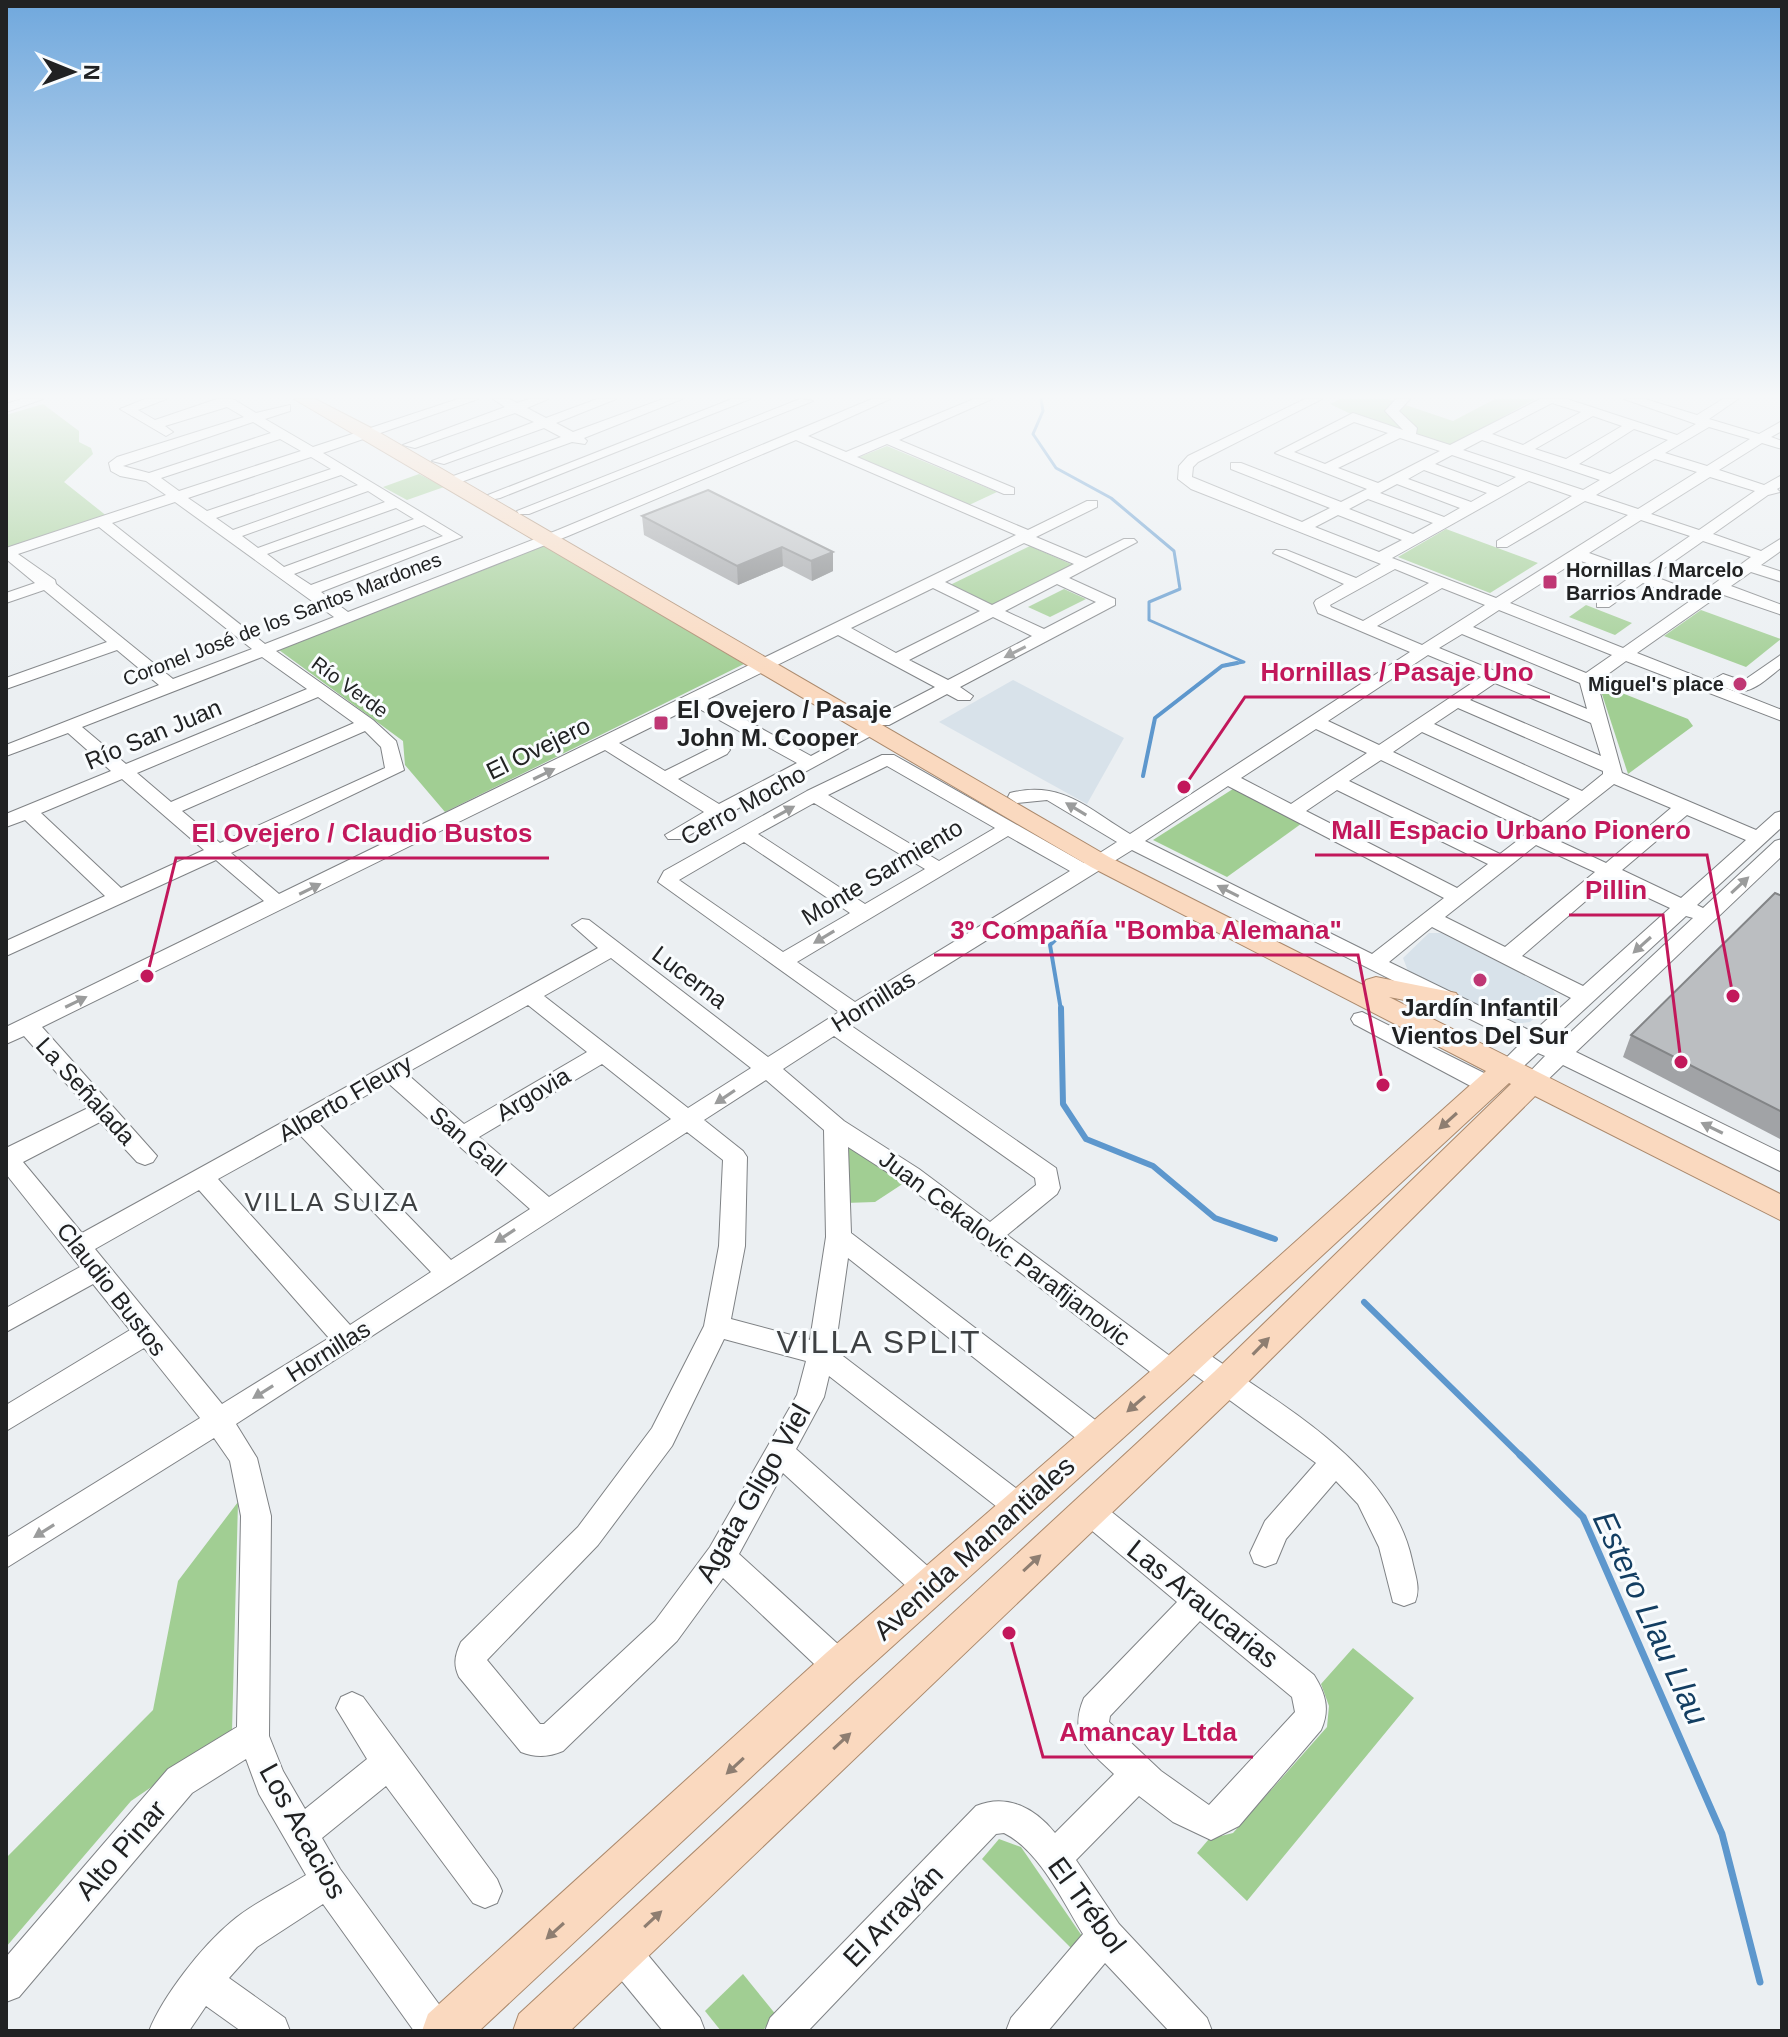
<svg xmlns="http://www.w3.org/2000/svg" width="1788" height="2037" font-family="Helvetica,sans-serif">
  <rect width="100%" height="100%" fill="#ebeff2"/>
  <g fill="#d8e2ea">
    <polygon points="1013,680 1124,738 1087,804 939,722"/>
    <polygon points="1429,933 1441,933 1552,989 1558,998 1530,1022 1514,1024 1408,971 1403,958"/>
  </g>
  <g fill="#a1ce93">
    <polygon points="1340,399 1388,399 1453,421 1495,399 1535,399 1449,447 1351,414 1330,404"/>
    <polygon points="43,404 79,431 79,442 91,448 93,454 64,482 108,517 6,551 6,415"/>
    <polygon points="887,446 997,492 967,506 857,458"/>
    <polygon points="419,474 444,487 407,500 383,487"/>
    <polygon points="1446,529 1538,563 1490,593 1398,557"/>
    <polygon points="546,545 744,664 445,812 405,765 403,741 279,650"/>
    <polygon points="1030,546 1073,565 992,606 948,586"/>
    <polygon points="1064,589 1086,599 1050,617 1028,607"/>
    <polygon points="1586,605 1632,623 1615,635 1569,617"/>
    <polygon points="1701,610 1781,639 1746,667 1664,636"/>
    <polygon points="1604,686 1688,719 1693,726 1628,774 1600,688"/>
    <polygon points="1236,787 1305,821 1227,877 1153,840"/>
    <polygon points="851,1142 904,1183 875,1202 845,1203 843,1146"/>
    <polygon points="238,1502 232,1732 131,1801 6,1947 6,1858 153,1710 178,1581"/>
    <polygon points="1353,1648 1414,1698 1247,1901 1197,1853 1209,1839 1233,1833 1327,1727 1329,1706 1321,1684"/>
    <polygon points="999,1839 1021,1847 1082,1936 1073,1950 982,1859"/>
    <polygon points="743,1974 777,2016 762,2031 721,2031 705,2011"/>
  </g>
  <g fill="none" stroke-linecap="round" stroke-linejoin="round">
    <polyline stroke="#5d97cd" stroke-width="3" points="1041,399 1043,411 1033,434 1056,468 1111,498 1174,551 1180,589 1149,602 1149,620 1244,662 1226,665"/>
    <g stroke="#5d97cd" stroke-width="4">
      <polyline points="1143,776 1155,718 1222,666 1237,663"/>
      <polyline points="1061,1010 1050,945 1073,923"/>
    </g>
    <g stroke="#5d97cd" stroke-width="6">
      <polyline points="1061,1008 1063,1104 1086,1139 1153,1166 1215,1218 1275,1239"/>
      <polyline points="1364,1302 1522,1457"/>
    </g>
    <polyline stroke="#5d97cd" stroke-width="7" points="1520,1455 1583,1517 1722,1834 1760,1982"/>
    <g stroke="#7f8285" stroke-width="2">
      <g id="minor">
        <polygon points="22,399 43,399 6,412 6,404"/>
        <path d="M145,399H166L138,410L155,420L217,399H233L256,413L290,405V411L265,419L313,447L458,399H478L323,453L462,537L321,592L348,612L558,530L872,399H890L808,436L846,452L974,399H992L899,440L1014,488V494H1004L887,444L857,457L1028,530L1087,501H1097V507L1036,537L1086,558L1124,539H1134L1137,542L1069,578L1115,599V605L960,687L973,696L970,700H958L947,694L889,725H877L874,721L877,717L935,687L838,635L708,699L811,756L865,727H877L880,731L682,839H668L665,835L704,812L605,750L42,1027L157,1156L153,1162L145,1165L137,1162L100,1122L23,1162L82,1233L598,948L572,925L582,919L589,920L768,1057L839,1012L658,882L664,871L807,791L882,755H894L1084,863L1117,842L1047,800L1017,803L1008,797L1010,793C1062,780 1088,809 1130,834L1410,652L1318,613L1314,603L1316,600L1344,584L1273,553L1276,550H1286L1356,578L1381,564L1191,489L1178,479L1179,466L1188,456L1305,399H1322L1198,462L1193,467L1192,477L1302,522L1330,508L1231,469V463H1241L1341,502L1367,489L1275,453L1353,413L1403,430L1385,411L1396,399H1410L1399,411L1417,428L1416,434L1450,445L1540,399H1567L1677,435L1696,424L1624,399H1645L1697,415L1723,399H1738L1709,419L1759,434L1782,421V431L1771,437L1782,441V449L1762,443L1719,470L1764,485L1782,475V486L1777,489L1780,492L1768,495L1713,534L1761,551L1782,538V550L1761,565L1782,572V582L1751,572L1731,586L1782,605V615L1721,594L1637,653L1782,710V721L1626,661L1597,682L1622,773L1756,830L1775,813L1782,811V827L1697,905L1703,908L1775,841L1782,839V856L1576,1052L1782,1153V1172L1563,1065L1539,1088H1523L1520,1082L1545,1056L1538,1053L1514,1075H1498L1495,1069L1520,1044L1132,850L850,1025L1056,1168L1060,1188L1057,1194L1007,1235L1182,1365L1186,1373L1182,1381L1172,1384L1162,1381L901,1181L848,1147L851,1233L1107,1429L1111,1438L1107,1447L1097,1450L1087,1447L848,1258L835,1350L1030,1499L1035,1508L1030,1517L1020,1521L1010,1517L829,1376L824,1397L796,1449L941,1578L945,1588L941,1598L930,1602L919,1598L783,1473L739,1554L851,1656L856,1667L851,1678L840,1682L829,1678L723,1578L677,1641L563,1751C548,1757 536,1758 521,1752L459,1677C453,1664 455,1655 461,1642L578,1527L652,1428L704,1326L719,1246L723,1160L687,1132L236,1424L257,1458L271,1516L269,1736L283,1771L305,1809L367,1759L336,1708L341,1697L352,1692L363,1697L497,1879L502,1891L497,1903L485,1908L473,1903L386,1786L322,1838L340,1869L449,2018L454,2031H414L323,1904L257,1947L229,1978L285,2018L290,2031H241L206,2006L189,2031H149C163,1996 202,1946 231,1922C253,1903 282,1890 306,1875L259,1794L246,1759L192,1793L19,1997L6,2002V1957L168,1769L237,1727L241,1516L230,1461L214,1438L6,1568V1538L200,1418L144,1348L6,1431V1405L130,1330L93,1284L6,1332V1308L80,1267L6,1174V1148L88,1108L24,1036L6,1044V1027L264,901L216,860L6,956V941L105,896L25,820L6,827V814L111,771L68,733L6,756V745L159,685L117,650L6,689V678L107,642L44,590L6,603V593L35,583L6,559V548L166,495L146,481L120,476L111,471L109,463L117,457L244,417L227,407L165,426L173,432L166,436L120,409ZM1552,403L1581,412L1523,445L1492,434ZM1593,416L1622,426L1566,459L1535,449ZM253,422L271,433L149,473L123,466ZM1354,422L1388,433L1325,464L1294,452ZM1709,427L1750,439L1707,466L1665,453ZM1634,429L1668,440L1610,474L1579,464ZM1400,438L1440,451L1378,483L1338,468ZM280,439L301,451L179,491L161,478ZM796,440L1016,535L279,894L231,853L404,770L396,741L373,720L276,651L568,536ZM1482,440L1600,480L1583,490L1463,450ZM1452,455L1516,477L1498,487L1435,464ZM311,457L331,469L207,511L188,498ZM1655,459L1697,472L1638,509L1596,495ZM1424,470L1487,493L1471,502L1408,479ZM341,475L358,485L233,530L216,518ZM1710,477L1755,491L1699,530L1651,514ZM1529,481L1572,496L1497,541V547H1507L1585,501L1628,515L1496,598L1392,558ZM1397,484L1460,508L1444,517L1380,493ZM368,491L385,502L258,548L242,536ZM1368,499L1433,523L1413,534L1349,509ZM175,502L334,617L265,644L112,523ZM396,508L414,519L284,567L267,554ZM1338,515L1402,540L1379,552L1315,527ZM1641,520L1690,536L1639,571L1589,553ZM424,525L443,536L311,585L294,574ZM99,527L252,649L173,679L56,584L55,580L18,554ZM1703,541L1751,557L1700,594L1653,576ZM1024,543L1074,564L992,605L945,582ZM1578,560L1629,578L1597,601V607H1609L1643,583L1690,601L1623,648L1510,603ZM1395,569L1429,583L1363,621L1331,607L1330,605ZM1057,584L1096,602L1044,629L1005,611ZM933,588L980,611L896,653L851,628ZM1442,588L1485,605L1422,645L1377,626ZM1499,610L1612,655L1586,673L1473,627ZM993,617L1032,636L948,680L909,660ZM1462,634L1580,683L1587,709L1439,648ZM1428,655L1481,677L1379,745L1328,721ZM262,657L307,689L126,764L82,727ZM1495,683L1591,723L1601,756L1470,700ZM318,697L354,723L171,802L137,773ZM694,706L797,763L719,804L678,779L727,754L730,750L727,746H715L665,771L619,743ZM1458,708L1603,771V774L1582,791L1434,724ZM1316,729L1367,753L1291,804L1241,778ZM365,731L381,747L385,768L220,843L182,811ZM1422,732L1570,799L1541,822L1393,752ZM1381,760L1530,831L1500,854L1349,781ZM887,766L995,828L939,861L828,795ZM122,779L204,850L121,888L41,813ZM1614,784L1671,808L1606,863L1548,836ZM1228,786L1444,898L1372,954L1145,841ZM1337,790L1488,864L1457,888L1306,811ZM814,803L925,869L865,904L758,834ZM1687,815L1746,840L1681,898L1622,870ZM1008,836L1070,871L855,1002L797,962ZM744,842L850,913L783,952L679,880ZM1536,845L1595,872L1505,947L1445,917ZM1610,880L1670,908L1583,986L1522,956ZM1686,916L1693,918L1558,1044L1551,1040ZM1432,927L1571,998L1533,1032L1389,962ZM611,958L751,1068L688,1108L544,996ZM528,1005L587,1052L464,1124L406,1073ZM834,1036L1035,1178L1036,1185L990,1222L919,1169L844,1121L783,1069ZM602,1064L671,1119L549,1197L479,1137ZM766,1080L824,1130L826,1237L810,1340L731,1319L745,1246L747,1157L743,1151L704,1120ZM388,1083L530,1209L451,1260L318,1123ZM299,1134L431,1272L350,1325L218,1179ZM199,1190L329,1338L222,1404L95,1249ZM724,1339L806,1361L797,1395L710,1547L655,1621L544,1724H540L487,1660L598,1545L672,1446Z"/>
        <polygon points="493,399 509,399 517,403 529,399 548,399 527,408 546,418 597,399 616,399 556,423 573,432 663,399 682,399 584,438 587,441 585,444 572,442 450,486 443,482 445,479 561,437 544,428 444,464 432,461 534,422 515,413 415,448 403,445 505,407"/>
        <polygon points="732,399 750,399 500,498 495,499 488,495"/>
        <polygon points="800,399 813,401 529,514 519,514 517,511"/>
        <path d="M1782,654V667C1759,685 1742,705 1714,679L1723,674L1743,681Z"/>
        <polygon points="1362,1012 1496,1079 1499,1085 1496,1091 1480,1091 1354,1024 1351,1019 1354,1014"/>
        <path d="M1190,1345L1200,1348C1276,1403 1391,1462 1412,1560C1415,1575 1421,1588 1415,1602L1404,1606L1393,1602L1379,1547L1358,1504L1336,1481L1286,1539L1276,1563L1265,1567L1254,1563L1250,1553L1265,1521L1316,1463L1180,1364L1177,1356L1180,1348Z"/>
        <path d="M1088,1497L1098,1501L1314,1675C1326,1694 1330,1710 1321,1730L1239,1826L1211,1840L1173,1822L1139,1796L1076,1860L1119,1924L1207,2018L1212,2031H1169L1105,1963L1048,2031H1006L1011,2018L1083,1934C1063,1902 1040,1851 1004,1833L996,1834L808,2031H765L770,2018L976,1806C1007,1793 1035,1808 1055,1833L1114,1774C1088,1749 1068,1736 1084,1698L1177,1602L1078,1519L1073,1510L1078,1501ZM1200,1621L1292,1697L1295,1712L1209,1805L1161,1771L1109,1722L1110,1716Z"/>
        <polygon points="620,1932 633,1937 700,2018 705,2031 663,2031 607,1963 602,1950 607,1937"/>
      </g>
    </g>
    <g stroke="#ab896c" stroke-width="2">
      <polygon id="major" points="294,399 315,399 375,430 1109,857 1363,985 1366,980 1376,977 1456,993 1460,999 1456,1005 1446,1008 1389,997 1782,1195 1782,1221 1535,1096 1238,1392 570,2031 513,2031 519,2014 1214,1372 1511,1084 1509,1083 1184,1383 854,1681 479,2031 422,2031 428,2014 826,1653 1160,1363 1486,1071 1091,867"/>
    </g>
    <use href="#minor" fill="#fff" fill-rule="evenodd"/>
    <use href="#major" fill="#fad9bf" fill-rule="evenodd"/>
  </g>
  <g fill="#a1a3a6">
    <polygon points="642,516 833,552 833,571 812,581 783,566 738,585 644,535"/>
    <polygon points="1782,896 1782,1140 1623,1057 1631,1035"/>
  </g>
  <g fill="#838587">
    <polygon points="782,547 783,566 738,585 737,566"/>
    <polygon points="833,552 833,571 812,581 811,561"/>
  </g>
  <g fill="#bbbec1" stroke="#838587" stroke-width="2">
    <polygon points="708,490 833,552 811,561 782,547 737,566 642,516"/>
    <polygon points="1775,893 1782,896 1782,1112 1631,1035"/>
  </g>
  <defs><path id="oneway-solid" d="M-6-.8H1V-3.2L6.5 0L1 3.2V.8H-6Z" transform="scale(2)"/></defs>
  <g fill="#9b9c9c">
    <use href="#oneway-solid" transform="translate(1015 652) rotate(153)"/>
    <use href="#oneway-solid" transform="translate(544 774) rotate(-26)"/>
    <use href="#oneway-solid" transform="translate(1076 809) rotate(-149)"/>
    <use href="#oneway-solid" transform="translate(784 812) rotate(-29)"/>
    <use href="#oneway-solid" transform="translate(1740 885) rotate(-43)"/>
    <use href="#oneway-solid" transform="translate(310 889) rotate(-26)"/>
    <use href="#oneway-solid" transform="translate(1228 891) rotate(-153)"/>
    <use href="#oneway-solid" transform="translate(824 937) rotate(149)"/>
    <use href="#oneway-solid" transform="translate(1642 945) rotate(138)"/>
    <use href="#oneway-solid" transform="translate(76 1002) rotate(-26)"/>
    <use href="#oneway-solid" transform="translate(725 1097) rotate(146)"/>
    <use href="#oneway-solid" transform="translate(1712 1128) rotate(-154)"/>
    <use href="#oneway-solid" transform="translate(505 1236) rotate(147)"/>
    <use href="#oneway-solid" transform="translate(263 1392) rotate(148)"/>
    <use href="#oneway-solid" transform="translate(44 1531) rotate(148)"/>
  </g>
  <g fill="#8e7e71">
    <use href="#oneway-solid" transform="translate(1448 1121) rotate(138)"/>
    <use href="#oneway-solid" transform="translate(1261 1346) rotate(-46)"/>
    <use href="#oneway-solid" transform="translate(1136 1404) rotate(139)"/>
    <use href="#oneway-solid" transform="translate(1032 1563) rotate(-43)"/>
    <use href="#oneway-solid" transform="translate(842 1741) rotate(-43)"/>
    <use href="#oneway-solid" transform="translate(735 1766) rotate(137)"/>
    <use href="#oneway-solid" transform="translate(653 1919) rotate(-43)"/>
    <use href="#oneway-solid" transform="translate(555 1931) rotate(138)"/>
  </g>
  <linearGradient id="sky" x2="0" y2="1"><stop stop-color="#70a8dd"/><stop offset="0.58" stop-color="#f6f8f9"/><stop offset="1" stop-color="#f6f8f9" stop-opacity="0"/></linearGradient>
  <rect width="1788" height="684" fill="url(#sky)"/>
  <g fill="#bf3774" stroke="#f9fcfe" stroke-width="3">
    <rect x="1542" y="574" width="16" height="16" rx="4"/>
    <circle cx="1740" cy="684" r="8"/>
    <rect x="653" y="715" width="16" height="16" rx="4"/>
    <circle cx="1480" cy="980" r="8"/>
  </g>
  <g text-anchor="middle" dominant-baseline="central" stroke-width="6" stroke-linejoin="round" paint-order="stroke">
    <g font-size="20" font-weight="bold" fill="#212223" stroke="#f9fcfe" text-anchor="start">
      <text x="1566" y="570">Hornillas / Marcelo<tspan x="1566" dy="23">Barrios Andrade</tspan></text>
      <text x="1724" y="684" text-anchor="end">Miguel's place</text>
    </g>
    <g font-size="20" fill="#212223" stroke="#f9fcfe">
      <text transform="translate(282 619) rotate(-21)">Coronel José de los Santos Mardones</text>
      <text transform="translate(350 687) rotate(36)">Río Verde</text>
    </g>
    <g font-size="24" font-weight="bold" fill="#212223" stroke="#f9fcfe" text-anchor="start">
      <text x="677" y="709">El Ovejero / Pasaje<tspan x="677" dy="28">John M. Cooper</tspan></text>
      <text x="1480" y="1007" text-anchor="middle">Jardín Infantil<tspan x="1480" dy="28">Vientos Del Sur</tspan></text>
    </g>
    <g font-size="24" fill="#212223" stroke="#f9fcfe">
      <text transform="translate(153 734) rotate(-23)">Río San Juan</text>
      <text transform="translate(538 748) rotate(-26)">El Ovejero</text>
      <text transform="translate(743 805) rotate(-29)">Cerro Mocho</text>
      <text transform="translate(882 872) rotate(-31)">Monte Sarmiento</text>
      <text transform="translate(690 977) rotate(37)">Lucerna</text>
      <text transform="translate(873 1001) rotate(-32)">Hornillas</text>
      <text transform="translate(86 1091) rotate(48)">La Señalada</text>
      <text transform="translate(533 1094) rotate(-31)">Argovia</text>
      <text transform="translate(345 1098) rotate(-30)">Alberto Fleury</text>
      <text transform="translate(468 1141) rotate(41)">San Gall</text>
      <text transform="translate(1005 1248) rotate(37)">Juan Cekalovic Parafijanovic</text>
      <text transform="translate(112 1289) rotate(52)">Claudio Bustos</text>
      <text transform="translate(328 1351) rotate(-32)">Hornillas</text>
    </g>
    <g font-size="26" letter-spacing="2" fill="#3e4143" stroke="#f9fcfe">
      <text x="332" y="1202">VILLA SUIZA</text>
    </g>
    <g font-size="28" fill="#212223" stroke="#f9fcfe">
      <text transform="translate(753 1493) rotate(-60)">Agata Gligo Viel</text>
      <text transform="translate(974 1548) rotate(-42)">Avenida Manantiales</text>
      <text transform="translate(1203 1604) rotate(39)">Las Araucarias</text>
      <text transform="translate(303 1831) rotate(61)">Los Acacios</text>
      <text transform="translate(121 1850) rotate(-49)">Alto Pinar</text>
      <text transform="translate(1087 1905) rotate(54)">El Trébol</text>
      <text transform="translate(893 1916) rotate(-46)">El Arrayán</text>
    </g>
    <g font-size="32" letter-spacing="2" fill="#3e4143" stroke="#f9fcfe">
      <text x="879" y="1342">VILLA SPLIT</text>
    </g>
    <g font-size="32" font-style="italic" fill="#133e62" stroke="#f9fcfe">
      <text transform="translate(1651 1618) rotate(65)">Estero Llau Llau</text>
    </g>
  </g>
  <path fill="none" stroke="#c2185b" stroke-width="3" d="M1184 787L1245 697H1550M1733 996L1707 855H1315M147 976L176 858H549M1681 1062L1663 915H1569M1383 1085L1358 955H934M1009 1633L1043 1757H1253"/>
  <g fill="#c2185b" stroke="#f9fcfe" stroke-width="3">
    <circle cx="1184" cy="787" r="8"/>
    <circle cx="1733" cy="996" r="8"/>
    <circle cx="147" cy="976" r="8"/>
    <circle cx="1681" cy="1062" r="8"/>
    <circle cx="1383" cy="1085" r="8"/>
    <circle cx="1009" cy="1633" r="8"/>
  </g>
  <g font-size="26" text-anchor="middle" font-weight="bold" fill="#c2185b" stroke="#f9fcfe" stroke-width="6" stroke-linejoin="round" paint-order="stroke">
    <text x="1397" y="681">Hornillas / Pasaje Uno</text>
    <text x="1511" y="839">Mall Espacio Urbano Pionero</text>
    <text x="362" y="842">El Ovejero / Claudio Bustos</text>
    <text x="1616" y="899">Pillin</text>
    <text x="1146" y="939">3º Compañía "Bomba Alemana"</text>
    <text x="1148" y="1741">Amancay Ltda</text>
  </g>
  <rect width="1788" height="2037" fill="none" stroke="#212223" stroke-width="16"/>
  <g transform="translate(72 72) rotate(91)" stroke="#f9fcfe" stroke-width="6" paint-order="stroke">
  <path d="M0-6L14 30L0 20L-14 30Z" fill="#212223"/>
  <text y="-12" font-size="22" font-weight="bold" text-anchor="middle" fill="#212223">N</text>
  </g>
</svg>
